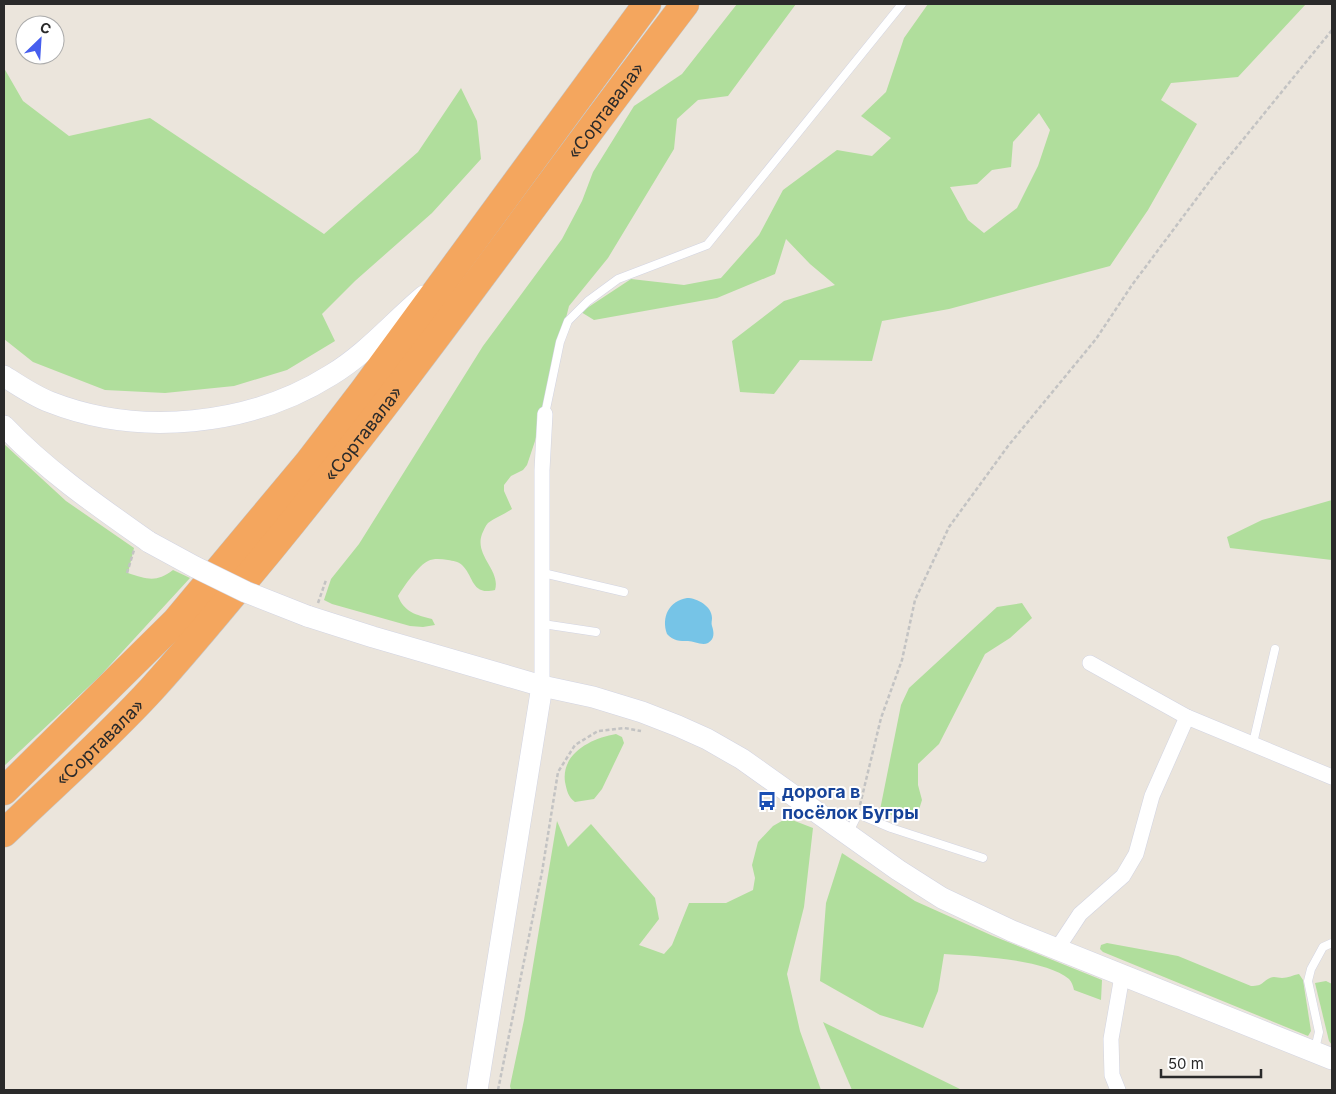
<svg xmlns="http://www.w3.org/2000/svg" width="1336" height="1094" font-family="Inter,sans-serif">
  <rect width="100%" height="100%" fill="#ebe5dc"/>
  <g fill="#b0de9c" fill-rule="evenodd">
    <path d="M737,4H796L728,96L698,100L677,119L674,149L608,258L569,306L535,441L527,465L523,470L511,476L504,485V491L512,509C505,514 495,518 488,523C485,526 484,530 482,534C474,556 501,570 495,590C471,596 474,576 462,565C458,561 453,561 448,560C441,559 434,558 428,561C419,565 404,586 398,596C404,612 416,615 432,619L435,625L423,627L410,626L332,604L324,600L331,579L359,544L483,346L562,239L582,201L593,172L634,106L682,74Z"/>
    <path d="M928,4H1306L1238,77L1171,83L1161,100L1197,124L1148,210L1110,266L949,309L882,321L872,361L800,360L774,394L740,392L732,341L784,301L835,285L810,264L786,239L775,274L717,298L594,320L581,312L631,279L684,285L721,278L759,235L783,190L837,150L872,156L891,138L861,116L886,92L904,38ZM1039,113L1050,130L1038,166L1017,208L984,233L968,220L950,187L977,184L992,170L1011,167L1013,142Z"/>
    <polygon points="4,68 23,101 69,136 150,118 324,234 418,152 461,88 477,121 481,159 432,213 355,281 322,314 335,341 287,370 234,386 165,393 105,390 33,362 4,339"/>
    <path d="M4,444L66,501L134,548L128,573C147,579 156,583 173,570L190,578L100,676L4,766Z"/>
    <polygon points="1332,500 1332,560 1230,548 1227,537 1262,520"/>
    <polygon points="1022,603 1032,618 1010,638 985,654 939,744 918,764 918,785 922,800 917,816 900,819 880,810 901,705 909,688 997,607"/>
    <path d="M616,734L622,737L624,743L602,789L594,799L575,802C568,797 567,791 565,782C561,753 592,738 616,734Z"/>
    <polygon points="787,818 813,828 804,907 787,974 800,1031 821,1090 511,1090 510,1086 524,1020 557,821 568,847 591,824 655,898 659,919 639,945 664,954 672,945 689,903 726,903 753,890 755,878 752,865 758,842 773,826"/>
    <path d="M842,853L915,901L993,936L1102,980L1101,1000L1074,990C1073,986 1072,982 1069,979C1045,959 976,956 944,954L938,991L923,1028L880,1015L820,981L826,903Z"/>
    <path d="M1107,943L1178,956L1251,986C1264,986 1261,982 1270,978C1274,976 1278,978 1282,978C1288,978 1293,975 1299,974L1303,980L1311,1031L1308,1036L1103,952L1100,949L1101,945Z"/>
    <polygon points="1326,981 1332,984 1332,1045 1329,1041 1315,983"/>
    <polygon points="823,1022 962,1090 852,1090"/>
  </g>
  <path fill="#76c4e7" d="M687,598C697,598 712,606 712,618C712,621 711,623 712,626C714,632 715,639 708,643C702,646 694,641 688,641C680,641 673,641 667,634C661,617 669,601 687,598Z"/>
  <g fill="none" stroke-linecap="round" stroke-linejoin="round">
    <g stroke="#d2d4e2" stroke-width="9">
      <g id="lane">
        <polyline points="545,414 560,342 568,321 588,301 618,279 707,245 902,4"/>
        <polyline points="543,573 624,592"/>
        <polyline points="543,624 596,632"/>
        <polyline points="1253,743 1275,649"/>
        <polyline points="849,832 858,814 891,828 983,858"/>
        <polyline points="1315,1049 1319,1032 1308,981 1311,969 1323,947 1332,943"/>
      </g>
    </g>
    <g stroke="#d2d4e2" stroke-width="16">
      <g id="street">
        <polyline points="1090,663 1187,717 1332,777"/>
        <polyline points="542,686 542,470 545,414"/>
        <polyline points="1057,949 1080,914 1123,876 1136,854 1152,796 1187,717"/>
        <polyline points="1118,1090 1112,1075 1111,1039 1122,976"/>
      </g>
    </g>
    <g stroke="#d2d4e2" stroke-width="22">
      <g id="secondary">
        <path d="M4,376C18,385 34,396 50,402C139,437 250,426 331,375C366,354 393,322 424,296"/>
        <path d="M4,426C47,471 98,506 149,542"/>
        <polyline points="307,616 373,637 542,686 593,697 642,712 678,726 707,739 742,759 898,870 942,898 1012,931 1332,1059"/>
        <polyline points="477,1090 542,686"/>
      </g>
    </g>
    <g stroke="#c3c3c3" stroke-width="29">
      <g id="highway">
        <polyline points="4,791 176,621 308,463 364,390 647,4"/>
        <path id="s1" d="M4,833C53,786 105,740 151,690C192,645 231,597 270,550C415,373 546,186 685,4"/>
      </g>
    </g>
    <g stroke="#c3c3c3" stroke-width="2.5" stroke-dasharray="4 2.5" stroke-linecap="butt">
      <polyline points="127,573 134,550"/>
      <polyline points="318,603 326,580"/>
      <polyline points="860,805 881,718 902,660 915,600 949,527 1008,446 1096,339 1132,285 1215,174 1332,30"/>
      <polyline points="498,1090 542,872 558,772 575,745 598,731 624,728 641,731"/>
    </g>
    <use href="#lane" stroke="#fff" stroke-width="8"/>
    <use href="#street" stroke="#fff" stroke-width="15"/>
    <use href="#secondary" stroke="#fff" stroke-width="21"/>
    <use href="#highway" stroke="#f4a65e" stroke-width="28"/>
    <g stroke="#d2d4e2" stroke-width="22" stroke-linecap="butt">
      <polyline id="secondary-bridge" points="149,542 195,567 246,592 307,616"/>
    </g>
    <use href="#secondary-bridge" stroke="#fff" stroke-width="21"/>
  </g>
  <defs>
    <g id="bus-bare" transform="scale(1.5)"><path d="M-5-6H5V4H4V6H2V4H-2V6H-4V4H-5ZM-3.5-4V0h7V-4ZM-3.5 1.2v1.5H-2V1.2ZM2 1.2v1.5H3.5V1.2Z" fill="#1a4fb4" stroke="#fff" stroke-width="2.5" paint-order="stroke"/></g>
  </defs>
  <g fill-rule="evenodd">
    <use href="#bus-bare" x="767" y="801"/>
  </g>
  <g text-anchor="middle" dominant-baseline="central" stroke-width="4" stroke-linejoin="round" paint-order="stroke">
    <g font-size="18" fill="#2a2a2a" stroke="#fff">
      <text stroke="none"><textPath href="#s1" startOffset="942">«Сортавала»</textPath></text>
      <text stroke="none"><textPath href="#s1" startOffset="538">«Сортавала»</textPath></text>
      <text stroke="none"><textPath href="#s1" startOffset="132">«Сортавала»</textPath></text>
    </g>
    <g font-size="18" font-weight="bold" fill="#164399" stroke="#fff" text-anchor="start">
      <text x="782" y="791">дорога в<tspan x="782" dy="21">посёлок Бугры</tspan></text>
    </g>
  </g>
  <rect width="1336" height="1094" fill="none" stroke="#2a2a2a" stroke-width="10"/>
  <g transform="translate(40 40) rotate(25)"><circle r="24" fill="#ffffff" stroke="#aaaaaa"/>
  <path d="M0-4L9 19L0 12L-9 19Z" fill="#465eee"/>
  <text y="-8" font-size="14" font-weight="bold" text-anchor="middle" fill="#2a2a2a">С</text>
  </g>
  <path d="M1161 1069v8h100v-8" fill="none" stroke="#2a2a2a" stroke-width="2.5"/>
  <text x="1168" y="1069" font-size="15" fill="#2a2a2a" stroke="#ffffff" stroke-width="4" paint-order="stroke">50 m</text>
</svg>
